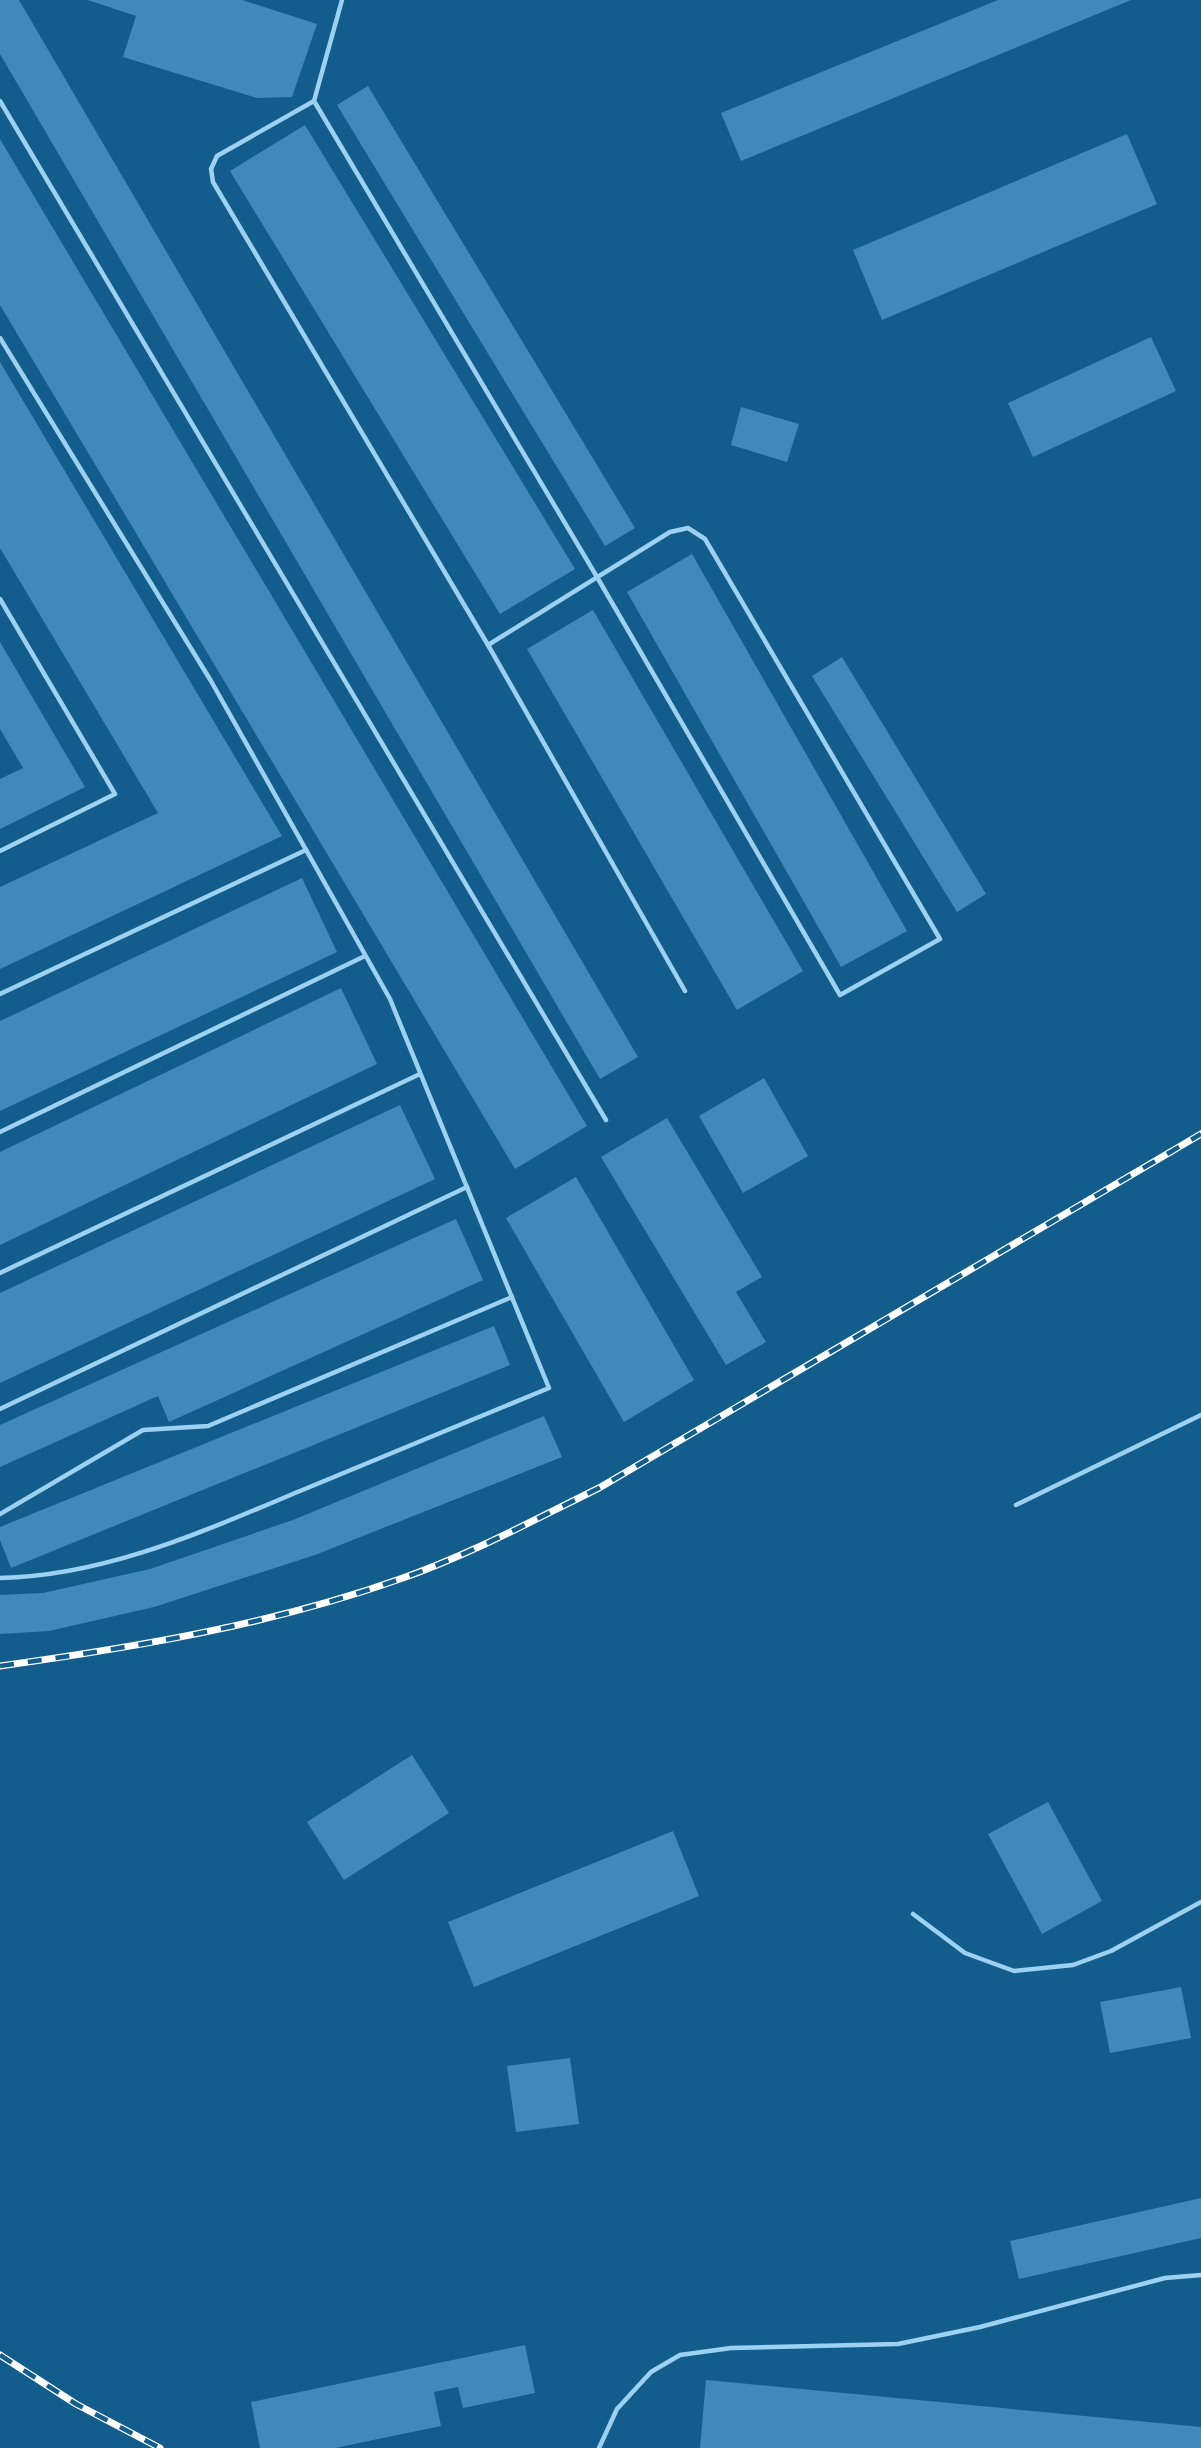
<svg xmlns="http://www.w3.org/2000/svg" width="1201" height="2448" font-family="'Work Sans',sans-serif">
  <rect width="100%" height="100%" fill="#135d8c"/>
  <g fill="#4089b8">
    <polygon points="0,0 19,0 638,1057 600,1079 0,54"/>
    <polygon points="88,0 242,0 317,24 292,97 257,98 123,57 136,16"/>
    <polygon points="998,0 1131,0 741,161 721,113"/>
    <polygon points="368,86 635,528 605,546 337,105"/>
    <polygon points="305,125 575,569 500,614 230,171"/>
    <polygon points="1127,134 1157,204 882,320 853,250"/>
    <polygon points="0,139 587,1126 515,1169 0,305"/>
    <polygon points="1151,337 1176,391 1033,457 1008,403"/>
    <polygon points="0,362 282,836 0,969 0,887 158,813 0,548"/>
    <polygon points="741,407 799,424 787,462 731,445"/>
    <polygon points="692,554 907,931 841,967 627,592"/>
    <polygon points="593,610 803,971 737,1010 527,649"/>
    <polygon points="0,642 85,787 0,829 0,779 23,768 0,729"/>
    <polygon points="842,657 986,894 957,912 812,676"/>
    <polygon points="302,878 337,952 0,1111 0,1021"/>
    <polygon points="341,988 377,1064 0,1245 0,1152"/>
    <polygon points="764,1078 808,1156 743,1193 699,1116"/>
    <polygon points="400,1105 435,1179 0,1383 0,1293"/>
    <polygon points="667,1118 762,1277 736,1292 766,1342 726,1365 601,1157"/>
    <polygon points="576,1177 694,1380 624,1422 506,1218"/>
    <polygon points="456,1219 483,1280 169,1422 158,1396 0,1467 0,1425"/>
    <polygon points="494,1326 510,1365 11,1568 0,1540 0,1527"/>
    <polygon points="544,1416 562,1457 315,1555 154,1607 49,1631 0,1634 0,1595 43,1593 150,1569 293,1520"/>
    <polygon points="412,1755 449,1813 344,1880 307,1822"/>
    <polygon points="1048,1802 1102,1901 1042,1934 988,1834"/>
    <polygon points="673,1831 699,1896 474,1987 448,1922"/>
    <polygon points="1181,1987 1191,2038 1110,2053 1100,2002"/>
    <polygon points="570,2058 579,2124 516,2132 507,2066"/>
    <polygon points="1201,2198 1201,2238 1019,2279 1010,2241"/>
    <polygon points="525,2345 535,2393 463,2408 458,2387 434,2392 441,2426 335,2448 260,2448 251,2402"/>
    <polygon points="706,2380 1201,2427 1201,2448 700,2448"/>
  </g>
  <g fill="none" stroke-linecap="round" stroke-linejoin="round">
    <g stroke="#9cd1f1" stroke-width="4.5">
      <polyline points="342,0 314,101 597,577 840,995 940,939 705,539 688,528 670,532 488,645"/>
      <polyline points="0,101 606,1120"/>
      <polyline points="314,101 217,156 211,169 213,182 488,645 685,991"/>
      <path d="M0,338L211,681L390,999L549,1388C466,1422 383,1457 300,1491C204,1531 106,1576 0,1578"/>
      <polyline points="0,599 115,794 0,851"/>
      <polyline points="0,994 306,850"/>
      <polyline points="0,1132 365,956"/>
      <polyline points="0,1273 420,1074"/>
      <polyline points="0,1409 467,1187"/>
      <polyline points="1016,1505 1201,1415"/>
      <polyline points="0,1514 143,1430 208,1426 512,1297"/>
      <polyline points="913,1914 965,1953 1014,1971 1073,1965 1111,1951 1201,1902"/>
      <polyline points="599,2448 617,2409 651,2372 680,2355 731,2348 898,2344 980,2327 1165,2278 1201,2275"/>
    </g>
    <g stroke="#fff" stroke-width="7">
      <g id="rail">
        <path d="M0,1666C136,1647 270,1625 400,1579C469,1555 534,1520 599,1488L1201,1134"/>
        <polyline points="0,2355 76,2404 160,2448"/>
      </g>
    </g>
    <use href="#rail" stroke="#135d8c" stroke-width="4.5" stroke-dasharray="14" stroke-linecap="butt"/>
  </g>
</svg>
